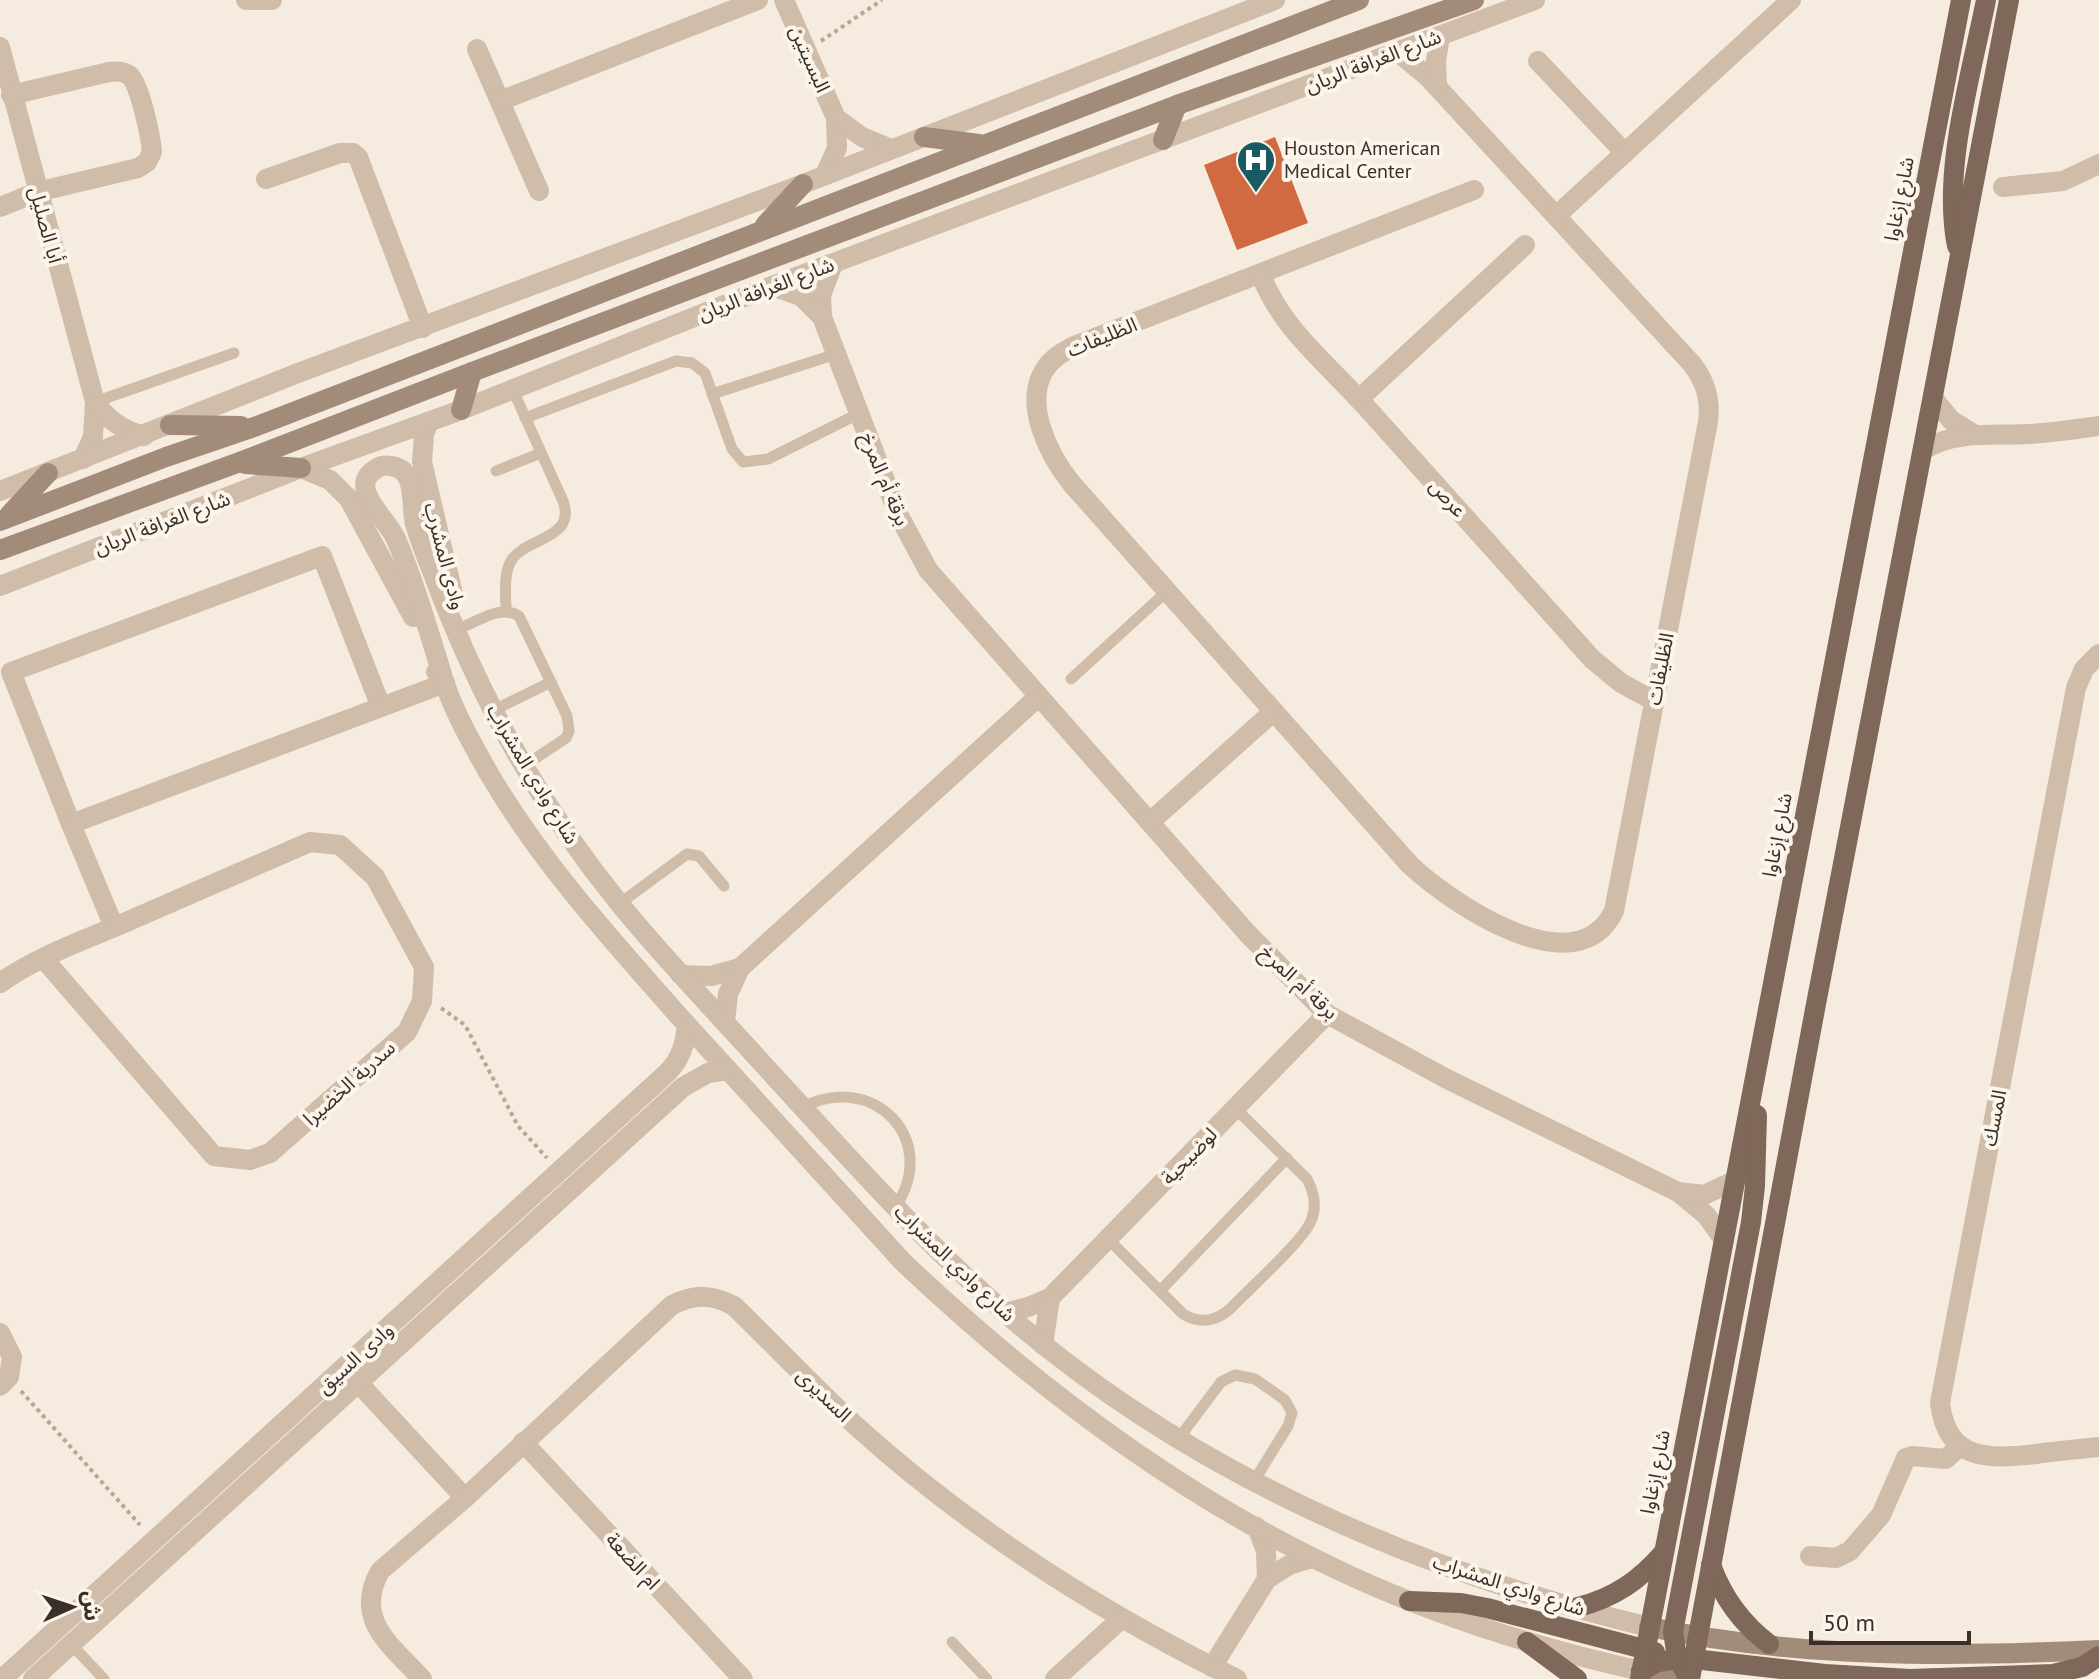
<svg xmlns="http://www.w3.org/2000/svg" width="2099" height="1679" font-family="'PT Sans','Noto Sans Arabic',sans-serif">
  <rect width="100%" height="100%" fill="#f5ecdf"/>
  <polygon fill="#d16a41" points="1275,137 1308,223 1237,250 1204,165"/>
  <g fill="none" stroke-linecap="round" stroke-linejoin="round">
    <g stroke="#bba693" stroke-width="4" stroke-dasharray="4 4" stroke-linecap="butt">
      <polyline points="821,41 882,0"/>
      <polyline points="441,1008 465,1025 518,1126 547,1158"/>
      <polyline points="21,1391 140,1525"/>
    </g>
    <g stroke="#cfbca9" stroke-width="11">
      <polyline points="712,394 836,354"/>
      <polyline points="95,402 234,353"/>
      <polyline points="525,418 676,361 692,363 705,373 732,449 743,462 768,459 858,414"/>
      <polyline points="496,471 541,453"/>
      <path d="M506,611C506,595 503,575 511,561C525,537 577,540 563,501L512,388"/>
      <path d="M465,626C482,619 501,605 519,616L567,716L569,731L566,738L524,766"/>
      <polyline points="1071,679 1166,592"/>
      <polyline points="494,710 551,682"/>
      <polyline points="619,904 687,854 699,856 724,886"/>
      <path d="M803,1107C873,1071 940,1139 896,1206"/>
      <path d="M1108,1239L1183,1314C1200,1324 1215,1322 1230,1309C1248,1290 1303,1241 1311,1221C1317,1207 1314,1192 1307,1179L1235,1108"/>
      <polyline points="1160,1291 1287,1158"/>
      <polyline points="1179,1438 1221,1382 1235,1375 1255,1379 1285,1400 1292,1413 1288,1426 1254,1481"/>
      <polyline points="952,1642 987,1679"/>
      <polyline points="71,1644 104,1679"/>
    </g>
    <g stroke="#cfbca9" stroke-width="20">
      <polyline points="246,0 272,0"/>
      <polyline points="784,0 836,118 837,148 825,175"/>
      <polyline points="0,47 95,402 93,437 83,459"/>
      <polyline points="477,49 539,191"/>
      <path d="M1398,52L1428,77L1692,364C1706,382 1711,400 1708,422L1614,911C1576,989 1451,903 1410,865L1072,484C1050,457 1022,404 1045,369C1052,358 1063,352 1074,346L1474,190"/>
      <polyline points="1538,61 1625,153"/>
      <polyline points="1437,87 1436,61 1440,36"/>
      <polyline points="500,101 758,0"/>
      <polyline points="836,118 862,137 891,149"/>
      <polyline points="266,179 340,153 353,153 358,157 423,328"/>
      <polyline points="2003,187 2063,181 2099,164"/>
      <path d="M0,207L37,192L138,168L147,162L152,152C151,138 140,84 129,75C123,71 116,71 109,72L11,95"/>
      <polyline points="1556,216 1791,0"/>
      <polyline points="833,264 821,295 822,317 898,514 928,570 1248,934 1327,1014 1447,1079 1678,1192 1706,1215 1724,1240"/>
      <path d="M1261,275C1282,330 1329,365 1367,408C1442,492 1517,575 1592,659L1621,683L1654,701"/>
      <polyline points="772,286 801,296 822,317"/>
      <polyline points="1933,398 1951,420 1975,435"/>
      <polyline points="1359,399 1525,245"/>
      <path d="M95,402C108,420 122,430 144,436"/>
      <polyline points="429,422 424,434 422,462 453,594"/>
      <path d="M1923,450C1956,430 1992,436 2029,434C2052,433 2076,429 2099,426"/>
      <polyline points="301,468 330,480 349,499 413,617"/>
      <polyline points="0,491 298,373 803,184 1275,0"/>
      <polyline points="0,586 301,468 461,410 772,286 1535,0"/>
      <path d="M2099,654L2084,669L2076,688L1940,1403C1947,1462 1990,1459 2036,1454C2057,1451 2078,1449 2099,1447"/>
      <polyline points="1150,822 1273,712"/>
      <polyline points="71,824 11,672 322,556 381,707"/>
      <polyline points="114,927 71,824 445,683 436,672"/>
      <polyline points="681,975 711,976 740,968"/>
      <path d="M0,983C35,958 77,943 117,926C181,898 245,870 310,842L340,845L375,877L424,967L422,1001L407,1032L270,1153L250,1160L214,1156L43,958"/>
      <polyline points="725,1022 728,994 740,968 1038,697"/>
      <polyline points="1678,1192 1704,1195 1736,1180"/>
      <polyline points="1005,1313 1028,1307 1050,1298 1327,1014"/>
      <polyline points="0,1333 12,1357 9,1377 0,1386"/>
      <polyline points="1043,1345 1050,1298"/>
      <polyline points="351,1375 465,1498"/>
      <polyline points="523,1442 743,1679"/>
      <polyline points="1257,1527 1266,1551 1267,1579"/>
      <polyline points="1810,1556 1836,1558 1850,1551 1881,1515 1906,1458 1912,1456 1946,1459 1960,1446"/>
      <polyline points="1212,1667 1267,1579 1289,1565 1312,1558"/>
      <path d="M1641,1671C1542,1649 1445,1619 1353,1577C1186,1501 1036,1388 903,1262C828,1179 752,1097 677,1014C609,937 540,861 488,772C473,745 455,714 445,684C430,636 416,586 396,539C387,518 346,487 376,469C380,466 385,465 390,466C418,468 410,505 415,524C420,541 427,559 434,576C477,693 540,806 619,903C657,950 699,994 740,1039C825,1131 908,1227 1002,1310C1184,1470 1415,1571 1649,1627"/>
      <path d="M2,1679L667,1073C681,1059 685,1044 687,1025"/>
      <polyline points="33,1679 683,1087 708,1073 728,1070"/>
      <path d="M422,1679C391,1645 353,1620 380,1571L465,1498L672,1305C695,1294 712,1294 734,1306C775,1346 814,1387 856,1426C969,1528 1100,1612 1237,1679"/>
      <polyline points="1055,1679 1121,1619"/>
    </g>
    <g stroke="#a38b7a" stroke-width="20">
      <polyline points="924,137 979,144"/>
      <polyline points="1163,140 1177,105"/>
      <polyline points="765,225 803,184"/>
      <polyline points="461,410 472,372"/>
      <polyline points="170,425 241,426"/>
      <polyline points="245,464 301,468"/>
      <polyline points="10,514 48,473"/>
      <polyline points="0,521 166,457 257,426 1359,0"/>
      <polyline points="0,550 237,463 472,372 1177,105 1474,0"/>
      <path d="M1649,1627C1797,1658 1949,1657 2099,1650"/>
      <polyline points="1641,1671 1680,1679"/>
    </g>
    <g stroke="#7f6759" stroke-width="20">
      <path d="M1957,246C1942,171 1971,76 1986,0"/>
      <path d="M1711,1565C1723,1598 1741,1623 1769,1644"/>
      <polyline points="1409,1601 1461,1603 1487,1608 1655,1652"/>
      <path d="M1578,1607C1614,1598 1640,1580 1664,1552"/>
      <polyline points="1527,1642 1577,1679"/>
      <polyline points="1641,1671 1658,1662 1685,1658 1825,1674 1910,1679 2053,1674 2082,1667 2099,1656"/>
      <polyline points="1640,1679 1961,0"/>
      <polyline points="1689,1679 1677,1657 1673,1632 1751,1222 1755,1186 1757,1115"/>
      <polyline points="1690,1679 1816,1004 2009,0"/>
    </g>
  </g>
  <defs>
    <g id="hospital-pin" transform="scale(2)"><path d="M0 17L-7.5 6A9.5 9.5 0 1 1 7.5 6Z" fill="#1a5a62" stroke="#fcf5ec"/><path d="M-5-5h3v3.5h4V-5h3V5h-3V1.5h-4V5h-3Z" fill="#fff"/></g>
  </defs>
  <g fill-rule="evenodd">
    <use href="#hospital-pin" x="1256" y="160"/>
  </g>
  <g text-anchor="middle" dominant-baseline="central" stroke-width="8" stroke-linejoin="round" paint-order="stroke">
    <g font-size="20" fill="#3b3029" stroke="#fcf5ec">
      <text transform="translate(810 59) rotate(66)">البسيتين</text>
      <text transform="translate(1373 61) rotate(-21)">شارع الغرافة الريان</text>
      <text transform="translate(1899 199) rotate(-79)">شارع إزغاوا</text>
      <text transform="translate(46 225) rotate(75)">أبا الصليل</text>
      <text transform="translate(766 289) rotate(-21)">شارع الغرافة الريان</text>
      <text transform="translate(1102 337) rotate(-22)">الظليفات</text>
      <text transform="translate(885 479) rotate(68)">برقة أم المرخ</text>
      <text transform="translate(1448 498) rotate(48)">عرص</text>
      <text transform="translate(162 523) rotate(-21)">شارع الغرافة الريان</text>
      <text transform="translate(445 556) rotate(75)">وادى المشرب</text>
      <text transform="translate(1660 669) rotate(-79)">الظليفات</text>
      <text transform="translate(533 774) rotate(59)">شارع وادي المشراب</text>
      <text transform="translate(1777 835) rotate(-79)">شارع إزغاوا</text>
      <text transform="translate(1299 982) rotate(43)">برقة أم المرخ</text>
      <text transform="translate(349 1083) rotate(-42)">سدرية الخضيرا</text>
      <text transform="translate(1994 1118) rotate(-79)">المسك</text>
      <text transform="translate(1189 1156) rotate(-46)">لوضيحية</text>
      <text transform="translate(955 1263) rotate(44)">شارع وادي المشراب</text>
      <text transform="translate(355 1358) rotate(-42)">وادى السيق</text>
      <text transform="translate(824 1395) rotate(44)">السديرى</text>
      <text transform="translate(1655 1472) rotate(-79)">شارع إزغاوا</text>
      <text transform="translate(633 1561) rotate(47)">ام الضعة</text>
      <text transform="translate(1509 1585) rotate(18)">شارع وادي المشراب</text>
    </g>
    <g font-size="20" fill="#3b3029" stroke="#fcf5ec" text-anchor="start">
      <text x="1284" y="148">Houston American<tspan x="1284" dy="23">Medical Center</tspan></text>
    </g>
  </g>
  <g transform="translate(72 1607) rotate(87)" stroke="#fcf5ec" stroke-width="6" paint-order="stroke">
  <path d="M0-6L14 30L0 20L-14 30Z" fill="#3b3029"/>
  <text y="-12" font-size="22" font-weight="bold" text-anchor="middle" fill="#3b3029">ش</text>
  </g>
  <path d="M1811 1631v12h158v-12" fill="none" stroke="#3b3029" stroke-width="4"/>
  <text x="1823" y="1631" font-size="24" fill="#3b3029" stroke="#fcf5ec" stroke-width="6" paint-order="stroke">50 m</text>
</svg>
